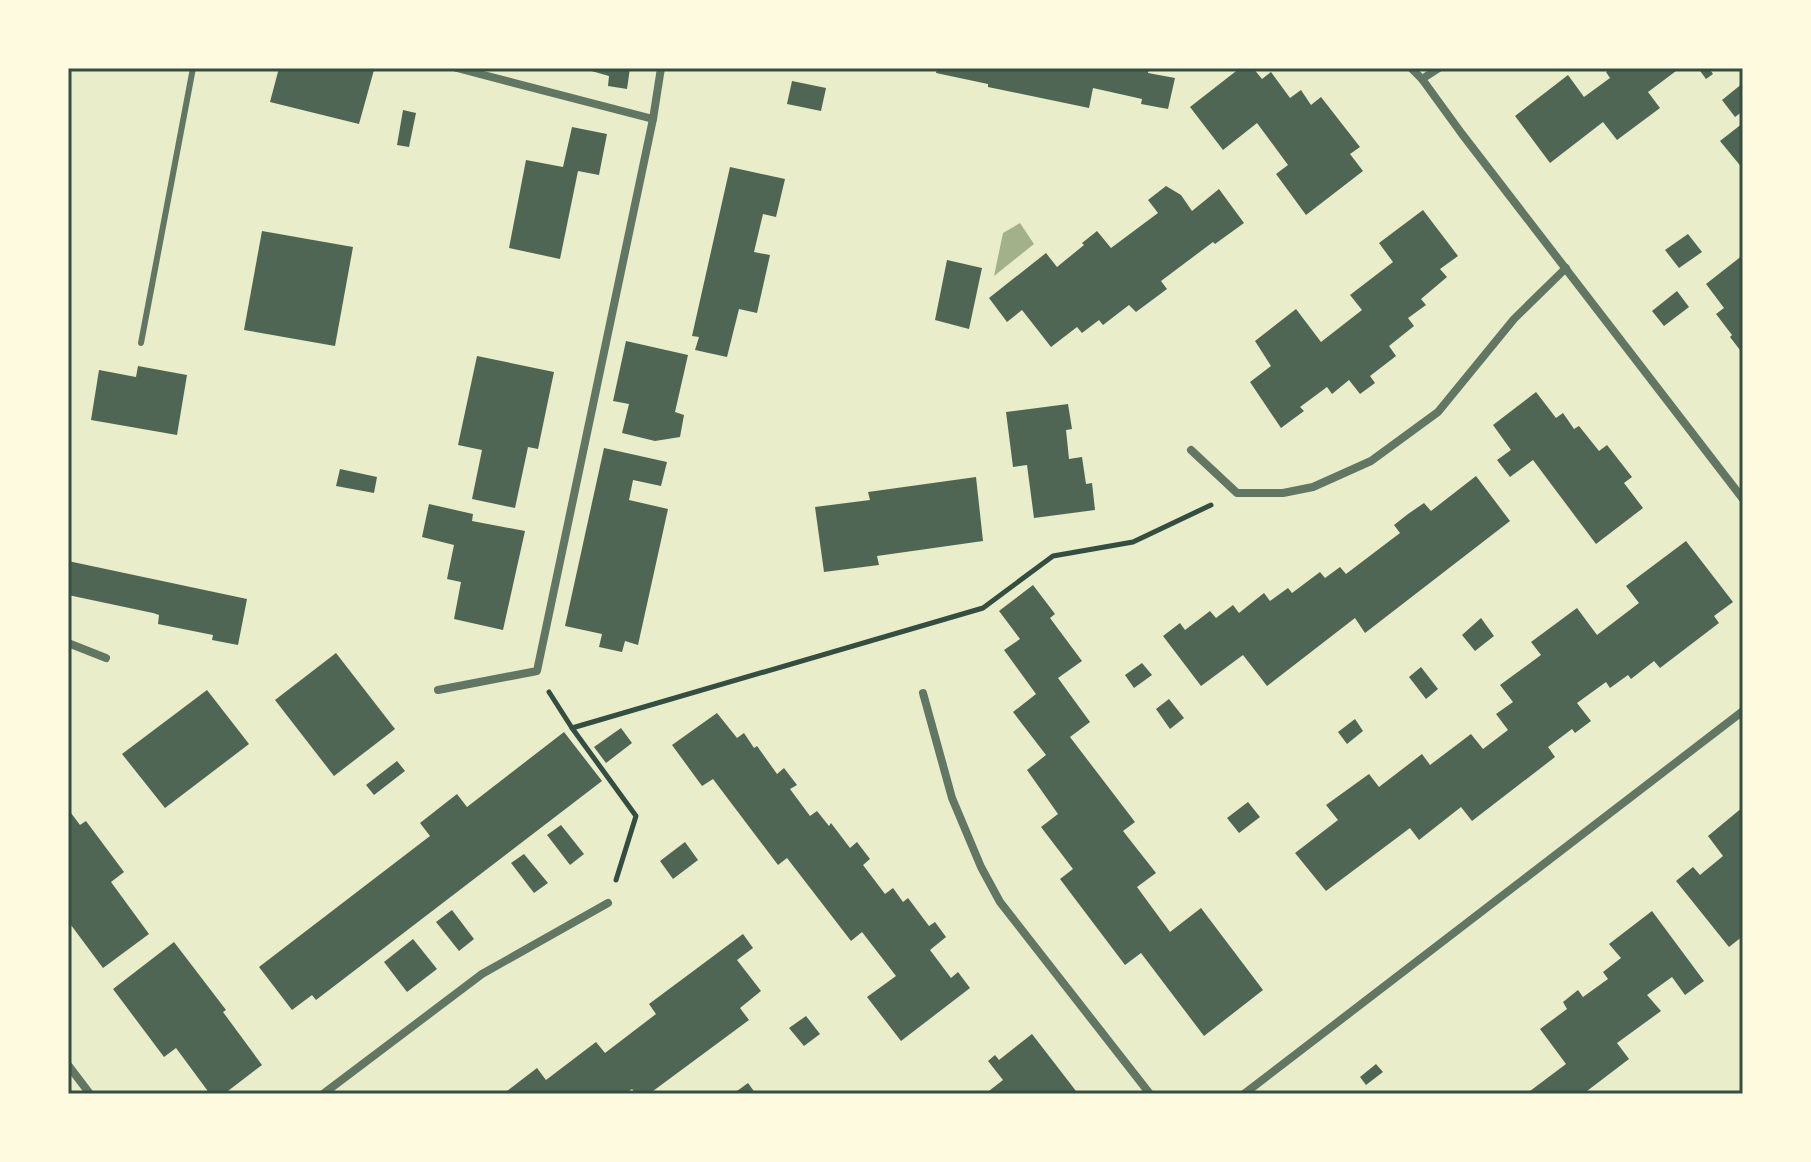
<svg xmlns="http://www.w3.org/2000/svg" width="1811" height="1162" font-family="'PT Sans',sans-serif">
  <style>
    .water { fill: #a3b18a }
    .building { fill: #4f6655 }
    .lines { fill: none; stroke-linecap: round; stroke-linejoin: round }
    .path { stroke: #344e41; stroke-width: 5 }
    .service { stroke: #617663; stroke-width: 6 }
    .minor { stroke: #617663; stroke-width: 8 }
    .neatline { fill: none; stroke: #344e41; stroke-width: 3 }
  </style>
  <rect width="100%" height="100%" fill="#e9edc9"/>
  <polygon class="water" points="1020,223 1034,244 994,276 1003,233"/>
  <g class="building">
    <polygon points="279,68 368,68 374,70 359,124 270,102"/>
    <polygon points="581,68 630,68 627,89 608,86 609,76"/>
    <polygon points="937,68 1149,68 1148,73 1175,78 1168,109 1141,104 1142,99 1093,88 1089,108 988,87 988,84 936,73"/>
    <polygon points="1240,68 1253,68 1262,79 1271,72 1290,98 1301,90 1311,105 1321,97 1360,147 1350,154 1363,171 1306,215 1276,174 1288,165 1257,123 1223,150 1190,107"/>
    <polygon points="1611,68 1680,68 1648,92 1660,108 1617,140 1603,122 1550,163 1515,116 1568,75 1584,97 1610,78 1606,72"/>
    <polygon points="1698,68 1709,68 1713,74 1706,79"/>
    <polygon points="792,81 826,88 821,111 787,104"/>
    <polygon points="1743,83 1743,111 1735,117 1722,100"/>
    <polygon points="403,110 416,113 409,147 397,145"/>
    <polygon points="1743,123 1743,169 1720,141"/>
    <polygon points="572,127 607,134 599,175 578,171 560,259 509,248 526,160 563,167"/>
    <polygon points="730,167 785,179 776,217 763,214 754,252 770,255 757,313 739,309 727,357 695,350 699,337 692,336"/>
    <polygon points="1166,186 1181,195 1192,211 1219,189 1244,223 1215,244 1213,242 1161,281 1167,289 1136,312 1129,305 1103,325 1099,320 1082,333 1077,327 1051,347 1022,310 1007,322 989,298 1046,253 1057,267 1084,245 1082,243 1097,231 1111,248 1158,213 1148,200"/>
    <polygon points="1423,210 1458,256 1440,269 1447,277 1421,299 1426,305 1408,318 1414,326 1389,346 1396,356 1370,376 1375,383 1360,394 1349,380 1332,394 1327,387 1300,407 1304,411 1281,428 1250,382 1271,366 1255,341 1296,309 1321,342 1362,310 1350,295 1393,262 1379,243"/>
    <polygon points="262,231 353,247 335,346 244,330"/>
    <polygon points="1688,234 1702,252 1679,268 1665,250"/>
    <polygon points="1743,255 1743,354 1730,337 1732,335 1716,314 1724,308 1706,284"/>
    <polygon points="947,260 982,268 969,329 935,320"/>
    <polygon points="1677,291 1689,307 1664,326 1652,311"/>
    <polygon points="626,341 688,355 675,412 684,415 680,437 655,441 622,433 629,404 613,401"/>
    <polygon points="477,356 554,372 538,449 528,447 515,508 472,499 482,450 458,445"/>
    <polygon points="138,366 187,375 177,435 91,420 99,370 136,377"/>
    <polygon points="1536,392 1556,418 1563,413 1574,429 1579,426 1599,451 1607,445 1632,477 1624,483 1643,508 1596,544 1533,460 1510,477 1497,460 1511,450 1493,425"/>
    <polygon points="1068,404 1072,429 1066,430 1069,459 1082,457 1086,484 1092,483 1095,510 1034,518 1027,465 1013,467 1006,412"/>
    <polygon points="604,448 667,462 661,486 633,480 629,500 668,509 638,645 625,641 622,652 599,647 602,634 565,626"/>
    <polygon points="340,469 377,477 374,493 336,486"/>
    <polygon points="1476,476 1510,521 1365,633 1355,618 1267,686 1243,655 1201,686 1163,636 1180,623 1185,630 1210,611 1216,618 1233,605 1239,613 1264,593 1270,601 1288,588 1292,593 1320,572 1325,578 1340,567 1346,574 1400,533 1394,525 1408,514 1424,503 1431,511"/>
    <polygon points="976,477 983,541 877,556 879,565 824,572 815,507 870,500 868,492"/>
    <polygon points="429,504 473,514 472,521 525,531 503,630 454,619 461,582 447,579 454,545 422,537"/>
    <polygon points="1686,541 1733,602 1714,616 1719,623 1660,668 1654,661 1631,679 1628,675 1610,688 1606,682 1577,703 1591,721 1575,733 1572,729 1548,747 1555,757 1472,821 1461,807 1419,840 1410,828 1326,891 1295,853 1338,820 1326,805 1369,774 1379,787 1422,754 1430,765 1471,734 1483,749 1508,730 1496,714 1513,702 1500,685 1541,655 1531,642 1577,608 1597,635 1639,603 1626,586"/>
    <polygon points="68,561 247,599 238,645 212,640 213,635 158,624 159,615 153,613 68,595"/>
    <polygon points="1033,585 1055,614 1050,618 1082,661 1058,678 1090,722 1070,737 1135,822 1123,831 1156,873 1137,887 1170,932 1201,908 1263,990 1204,1036 1141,953 1125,965 1060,879 1073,869 1041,827 1058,814 1027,770 1046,755 1013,712 1036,694 1004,650 1020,639 999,611"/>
    <polygon points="1481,618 1494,636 1475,651 1462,635"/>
    <polygon points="336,653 395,729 334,776 275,700"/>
    <polygon points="1142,663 1152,675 1134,688 1125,675"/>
    <polygon points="1421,667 1438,689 1426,699 1409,677"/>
    <polygon points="207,690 249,744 165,808 122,754"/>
    <polygon points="1169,699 1184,718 1170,729 1156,709"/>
    <polygon points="717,713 737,738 744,733 754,748 757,746 777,774 784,768 797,785 790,789 810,816 817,811 829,826 831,823 850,848 857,842 870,859 863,865 885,894 893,888 903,902 908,898 929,926 935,922 946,937 930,950 951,978 958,972 970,988 901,1041 867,997 896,976 862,932 851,941 787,858 778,865 713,779 702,786 672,745"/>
    <polygon points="1355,719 1363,731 1347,744 1338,732"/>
    <polygon points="621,728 632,743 606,763 594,747"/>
    <polygon points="564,732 602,781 316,1000 312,995 292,1010 259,967 430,836 420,823 457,794 467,807"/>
    <polygon points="397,761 405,771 374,795 366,785"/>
    <polygon points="1248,802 1260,817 1239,833 1227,818"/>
    <polygon points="1743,807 1743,936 1729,947 1676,881 1693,867 1700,875 1723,856 1708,836"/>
    <polygon points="68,809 80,825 86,821 124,872 111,882 149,934 103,968 68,921"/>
    <polygon points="561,825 584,854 570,865 547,835"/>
    <polygon points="685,842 698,860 673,879 660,861"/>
    <polygon points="524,854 548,883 534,893 511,863"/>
    <polygon points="452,910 474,939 459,951 436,922"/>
    <polygon points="1652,911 1704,981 1685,995 1672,977 1647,995 1661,1011 1617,1043 1629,1059 1587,1091 1590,1094 1526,1094 1566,1064 1540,1029 1567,1009 1563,1002 1578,990 1583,997 1608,979 1603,972 1621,958 1609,944"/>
    <polygon points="743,934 753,948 737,960 761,991 740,1008 749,1020 649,1094 636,1094 632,1089 625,1094 503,1094 537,1068 546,1080 596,1042 605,1053 656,1014 649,1004"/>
    <polygon points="413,939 437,969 407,992 384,962"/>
    <polygon points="174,942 226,1010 223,1012 262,1065 224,1094 210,1094 176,1048 164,1057 113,989"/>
    <polygon points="806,1016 820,1034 804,1046 789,1028"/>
    <polygon points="1032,1034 1076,1091 1072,1094 985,1094 1003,1080 988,1061 995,1055 999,1060"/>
    <polygon points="1376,1064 1383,1072 1366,1085 1360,1077"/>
    <polygon points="748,1083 756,1094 733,1094"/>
  </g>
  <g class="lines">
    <g class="path">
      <polyline points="549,692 572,728"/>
      <polyline points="616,880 636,816 572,728 983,608 1053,556 1133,542 1211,505"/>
    </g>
    <polyline class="service" points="141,343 193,68"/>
    <g class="minor">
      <polyline points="457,68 653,119"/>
      <polyline points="1411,68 1422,79 1462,134 1743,499"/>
      <polyline points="1422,79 1439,68"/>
      <polyline points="1191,450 1237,493 1283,493 1313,487 1371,461 1438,412 1514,319 1566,268"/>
      <polyline points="68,643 106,658"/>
      <polyline points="438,690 537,671 653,119 661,68"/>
      <polyline points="923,693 952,798 981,867 1000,902 1150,1094"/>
      <polyline points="68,1065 90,1094"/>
      <polyline points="323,1094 482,974 608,903"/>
      <polyline points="1244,1094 1743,711"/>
    </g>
  </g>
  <rect width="1811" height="1162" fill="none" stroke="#fefae0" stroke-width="140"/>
  <rect x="70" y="70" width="1671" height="1022" class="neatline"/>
</svg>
